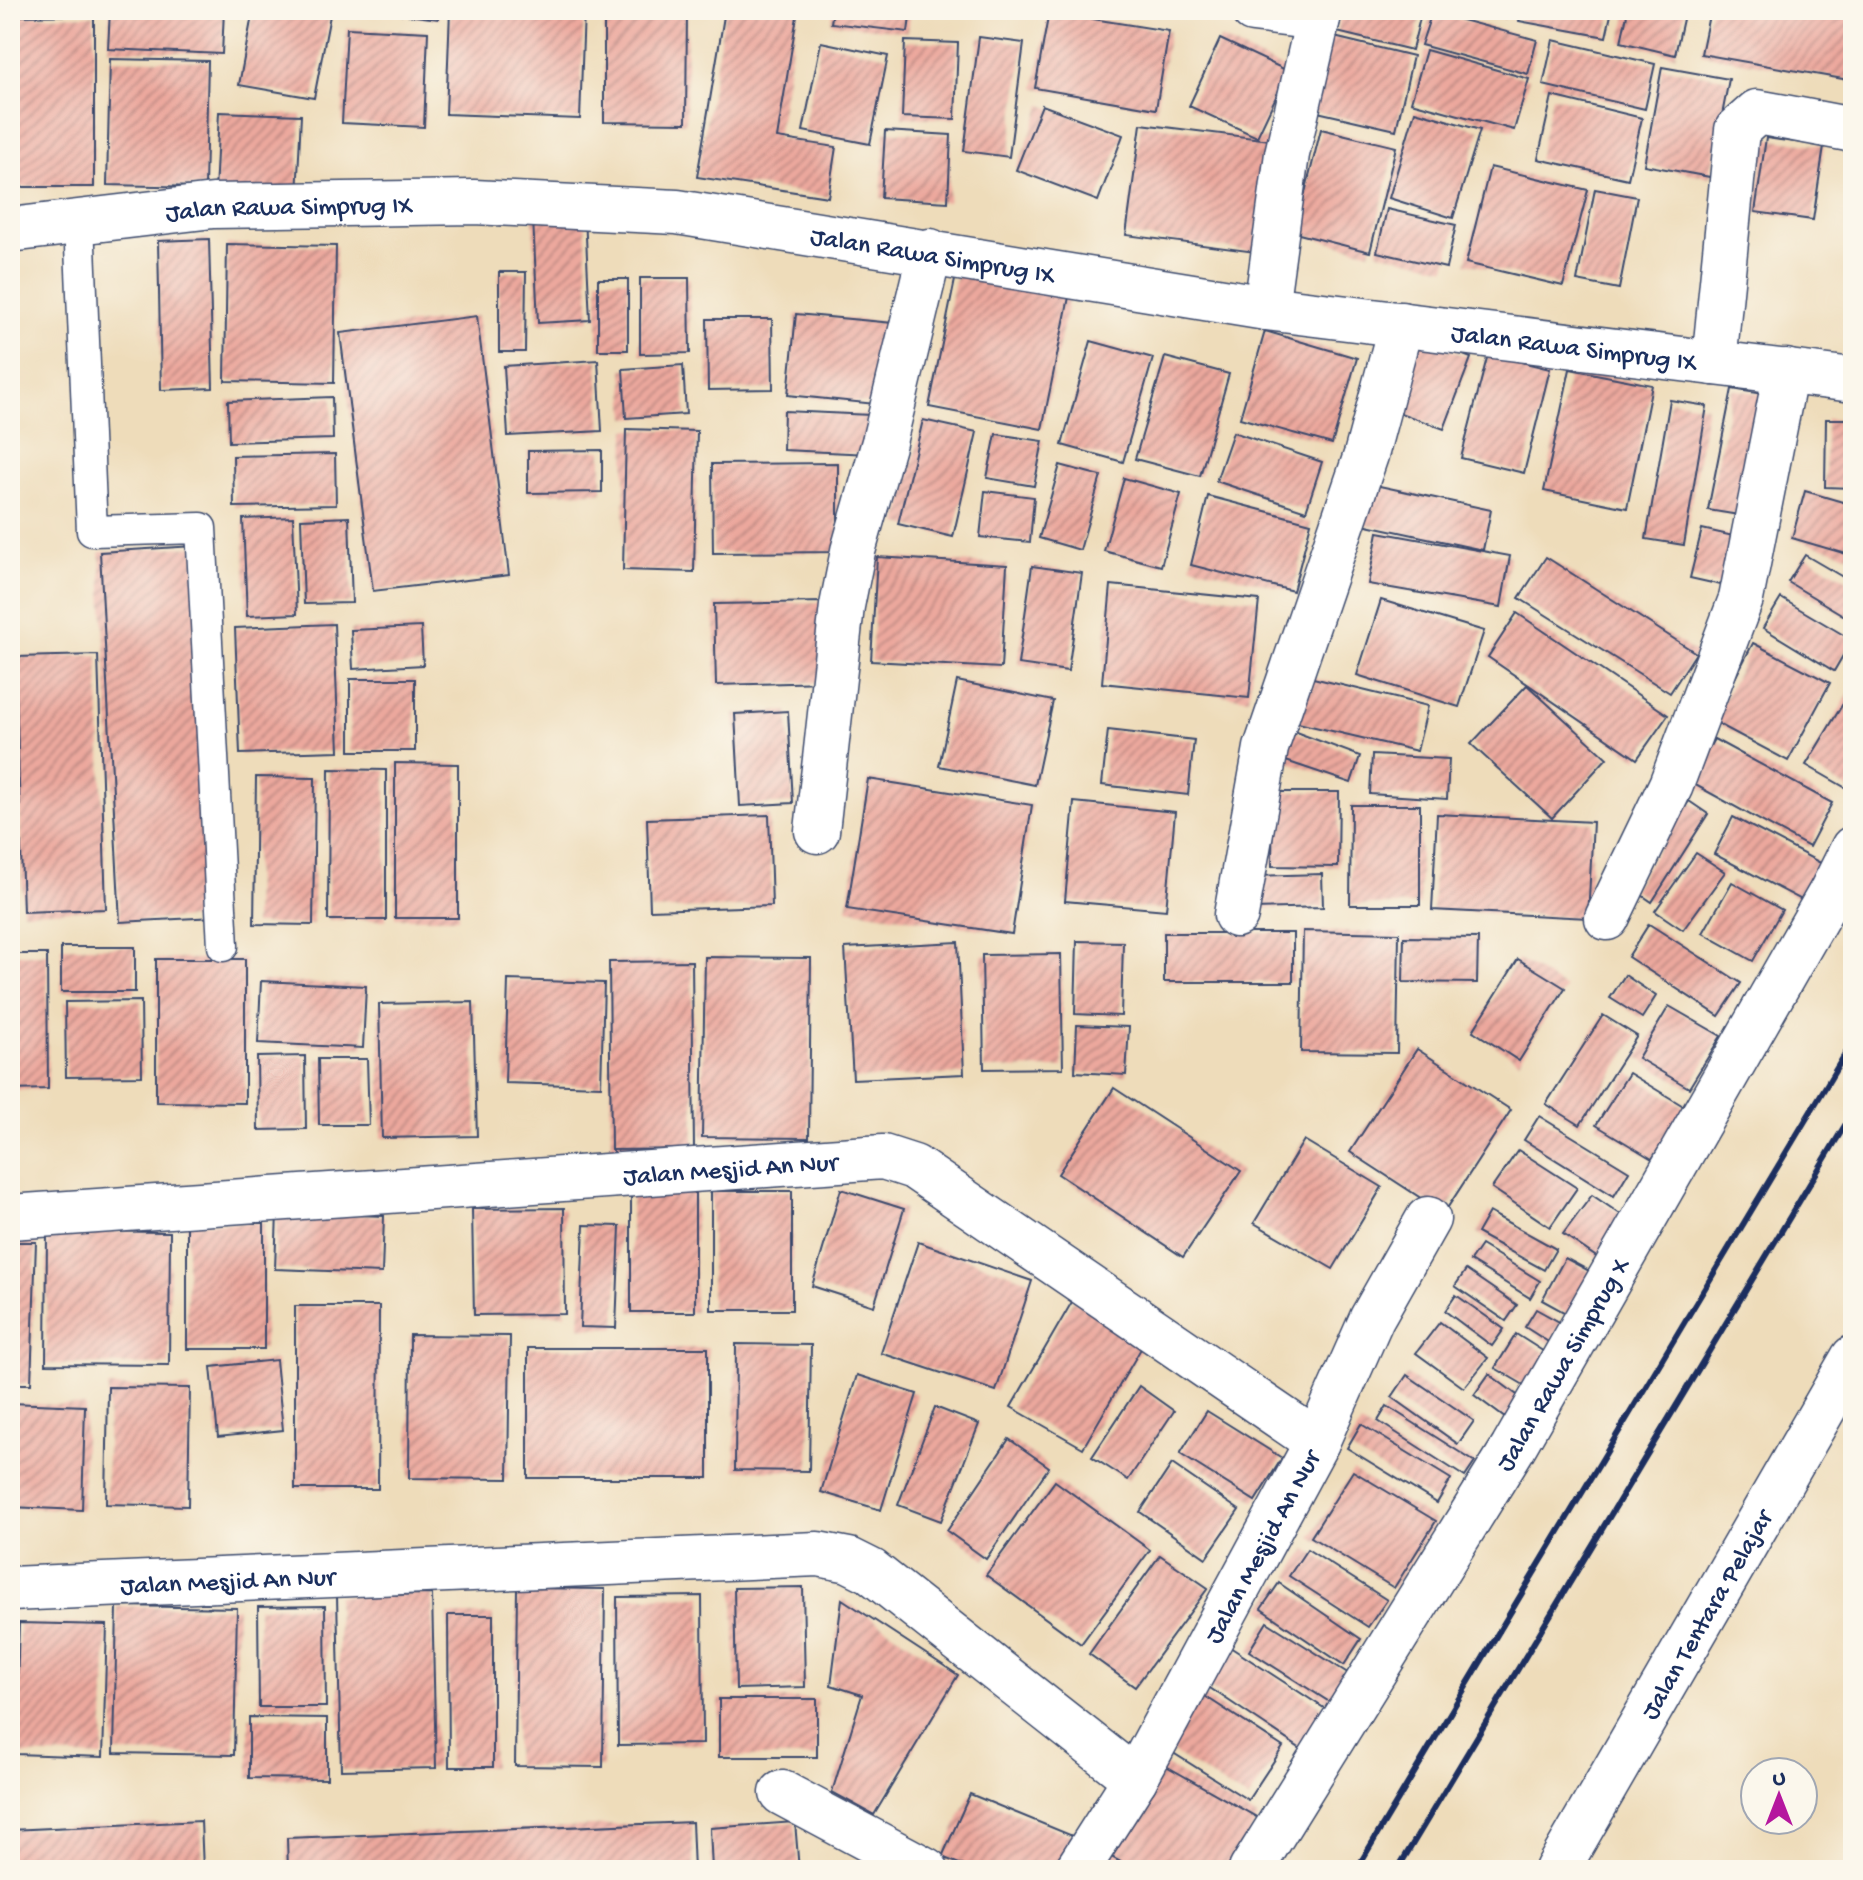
<svg xmlns="http://www.w3.org/2000/svg" width="1863" height="1880" font-family="'Gochi Hand',sans-serif">
  <style>
    .building { fill: url(#building-hatch) }
    .lines { fill: none; stroke-linecap: round; stroke-linejoin: round }
    .service-casing { stroke: #3b496c; stroke-width: 33 }
    .minor-casing { stroke: #3b496c; stroke-width: 47 }
    .tertiary-casing { stroke: #3b496c; stroke-width: 47 }
    .service { stroke: #fff; stroke-width: 30 }
    .minor { stroke: #fff; stroke-width: 44 }
    .tertiary { stroke: #fff; stroke-width: 44 }
    .rail { stroke: #1b2f5e; stroke-width: 6 }
    .labels { text-anchor: middle; stroke-width: 8; stroke-linejoin: round; paint-order: stroke }
    .street-label { font-size: 26px; fill: #1b2f5e; stroke: #fbf7ec }
  </style>
  <defs>
    <pattern id="building-hatch" width="6" height="6" patternUnits="userSpaceOnUse" patternTransform="scale(2)"><rect width="6" height="6" fill="#eca89d"/><path d="M-1 1l2-2M0 6l6-6M5 7l2-2" fill="none" stroke="#be8983"/></pattern>
  </defs>
  <rect width="100%" height="100%" fill="#fbf7ec"/>
  <filter id="ink" filterUnits="userSpaceOnUse"><feTurbulence type="fractalNoise" baseFrequency=".0125" numOctaves="2"/><feDisplacementMap in="SourceGraphic" scale="16" xChannelSelector="R" yChannelSelector="G"/><feConvolveMatrix kernelMatrix="1 2 1 2 8 2 1 2 1" color-interpolation-filters="sRGB"/></filter>
  <filter id="wash" filterUnits="userSpaceOnUse"><feTurbulence type="fractalNoise" baseFrequency=".006" numOctaves="4" result="noise"/><feDisplacementMap in="SourceGraphic" scale="32" xChannelSelector="R" yChannelSelector="G"/><feGaussianBlur stdDeviation="1.8" result="paint"/><feColorMatrix in="noise" values="0 0 0 0 0 0 0 0 0 0 0 0 0 0 0 0 0 1.4 0 .05"/><feComposite in="paint" operator="in"/></filter>
  <g filter="url(#wash)">
    <rect width="100%" height="100%" fill="#eedcba"/>
    <g id="blocks">
      <g class="building">
        <polygon points="110,10 224,10 222,54 108,49"/>
        <polygon points="253,10 331,10 314,98 239,85"/>
        <polygon points="367,10 439,10 438,19"/>
        <polygon points="450,10 584,10 580,119 446,114"/>
        <polygon points="604,10 687,10 686,123 604,122"/>
        <polygon points="725,10 798,10 777,138 836,147 828,197 697,177"/>
        <polygon points="833,10 911,10 908,32 831,23"/>
        <polygon points="1342,10 1422,10 1412,50 1337,32"/>
        <polygon points="1469,10 1507,10 1505,19"/>
        <polygon points="1522,10 1612,10 1606,37 1519,21"/>
        <polygon points="1628,10 1685,10 1675,55 1621,42"/>
        <polygon points="1710,10 1853,10 1849,80 1701,54"/>
        <polygon points="1049,12 1169,31 1156,109 1035,88"/>
        <polygon points="1432,12 1537,40 1528,74 1421,45"/>
        <polygon points="94,15 94,187 10,187 10,16"/>
        <polygon points="347,28 428,32 424,127 342,123"/>
        <polygon points="1330,36 1413,56 1396,130 1313,111"/>
        <polygon points="979,37 1024,43 1009,157 964,151"/>
        <polygon points="1220,39 1288,71 1257,137 1189,106"/>
        <polygon points="1553,40 1655,64 1645,109 1543,85"/>
        <polygon points="905,41 958,43 955,119 902,117"/>
        <polygon points="821,42 888,56 870,144 803,131"/>
        <polygon points="1426,50 1529,79 1514,130 1411,102"/>
        <polygon points="110,59 208,61 205,187 107,185"/>
        <polygon points="1662,67 1729,79 1710,177 1644,165"/>
        <polygon points="1552,96 1642,118 1628,179 1538,159"/>
        <polygon points="1042,105 1123,135 1098,201 1016,170"/>
        <polygon points="1415,111 1480,130 1453,218 1389,198"/>
        <polygon points="219,112 301,115 297,196 215,193"/>
        <polygon points="1141,124 1270,140 1255,252 1126,235"/>
        <polygon points="1321,129 1396,147 1370,252 1295,233"/>
        <polygon points="885,131 951,135 948,202 881,198"/>
        <polygon points="1766,138 1824,146 1813,220 1755,212"/>
        <polygon points="1490,167 1588,190 1563,286 1466,263"/>
        <polygon points="1595,189 1637,197 1619,289 1577,281"/>
        <polygon points="1387,209 1456,225 1446,268 1377,252"/>
        <polygon points="585,216 590,320 538,323 533,218"/>
        <polygon points="209,239 213,388 161,390 158,241"/>
        <polygon points="227,244 336,246 334,383 225,381"/>
        <polygon points="499,272 526,272 525,352 499,352"/>
        <polygon points="956,275 1069,297 1042,429 929,407"/>
        <polygon points="640,278 689,278 690,353 640,354"/>
        <rect x="598" y="279" width="30" height="71"/>
        <polygon points="796,314 893,323 885,405 788,395"/>
        <polygon points="477,316 509,575 373,591 340,333"/>
        <polygon points="707,319 772,319 773,389 708,390"/>
        <polygon points="1265,331 1357,358 1332,444 1240,418"/>
        <polygon points="1419,338 1471,358 1444,429 1392,410"/>
        <polygon points="1091,341 1153,358 1123,462 1062,445"/>
        <polygon points="1488,354 1550,369 1524,473 1461,458"/>
        <polygon points="1165,357 1229,374 1200,476 1135,459"/>
        <polygon points="598,360 602,431 508,436 504,366"/>
        <polygon points="683,365 686,414 626,418 623,369"/>
        <polygon points="1570,369 1652,385 1627,508 1544,491"/>
        <polygon points="1732,389 1769,395 1745,516 1708,510"/>
        <polygon points="332,397 333,439 229,442 228,401"/>
        <polygon points="1670,400 1707,406 1684,545 1646,539"/>
        <polygon points="784,411 871,415 870,454 783,450"/>
        <polygon points="1826,419 1853,419 1853,488 1825,487"/>
        <polygon points="923,420 977,432 953,537 898,524"/>
        <polygon points="626,429 697,431 694,572 623,570"/>
        <polygon points="1233,432 1322,462 1306,511 1216,481"/>
        <polygon points="996,434 1043,441 1034,486 987,478"/>
        <polygon points="602,450 602,492 528,493 528,451"/>
        <polygon points="335,454 336,505 234,507 233,456"/>
        <polygon points="838,463 838,552 713,553 712,464"/>
        <polygon points="1060,465 1101,476 1080,550 1039,538"/>
        <polygon points="1124,478 1181,494 1161,566 1104,551"/>
        <polygon points="1361,482 1491,510 1483,550 1353,522"/>
        <polygon points="985,491 1034,497 1030,542 980,537"/>
        <polygon points="1805,491 1853,505 1853,556 1792,538"/>
        <polygon points="1208,496 1311,523 1293,591 1191,565"/>
        <polygon points="293,517 297,614 247,616 243,519"/>
        <polygon points="349,517 352,603 304,604 301,519"/>
        <polygon points="1702,529 1742,538 1730,587 1690,578"/>
        <polygon points="1378,532 1510,556 1501,607 1368,584"/>
        <polygon points="194,546 215,917 120,922 100,552"/>
        <polygon points="1805,555 1853,583 1853,621 1788,582"/>
        <polygon points="877,557 1007,565 1001,668 871,661"/>
        <polygon points="1546,557 1696,653 1670,693 1519,598"/>
        <polygon points="1032,566 1082,573 1068,671 1018,664"/>
        <polygon points="1111,585 1259,600 1249,698 1102,683"/>
        <polygon points="1781,598 1852,640 1834,671 1763,628"/>
        <polygon points="1381,600 1484,631 1459,707 1357,675"/>
        <polygon points="823,602 825,682 716,685 714,604"/>
        <polygon points="1517,613 1668,715 1637,759 1488,657"/>
        <polygon points="334,624 339,751 240,754 235,628"/>
        <polygon points="421,627 423,665 353,669 351,630"/>
        <polygon points="1753,643 1830,683 1788,761 1713,721"/>
        <polygon points="98,655 106,909 23,912 15,657"/>
        <polygon points="1309,677 1428,706 1417,751 1298,723"/>
        <rect x="350" y="679" width="65" height="72"/>
        <polygon points="957,681 1053,701 1035,785 939,766"/>
        <polygon points="1527,685 1607,758 1552,818 1471,744"/>
        <polygon points="1853,687 1853,792 1806,765"/>
        <polygon points="788,711 793,803 740,806 735,714"/>
        <polygon points="1108,730 1194,740 1188,795 1102,785"/>
        <polygon points="1293,731 1360,756 1351,783 1283,760"/>
        <polygon points="1714,739 1832,803 1809,847 1690,782"/>
        <polygon points="1372,755 1449,759 1447,799 1370,794"/>
        <polygon points="395,763 458,764 458,918 395,918"/>
        <polygon points="329,769 386,770 386,920 328,920"/>
        <polygon points="256,777 315,778 313,925 254,924"/>
        <polygon points="868,779 1032,805 1012,934 847,909"/>
        <polygon points="1273,792 1339,792 1338,867 1272,866"/>
        <polygon points="1689,801 1708,814 1652,902 1633,889"/>
        <polygon points="1074,802 1175,812 1166,910 1065,901"/>
        <polygon points="1351,805 1420,805 1420,905 1350,905"/>
        <polygon points="1437,814 1593,822 1588,918 1432,910"/>
        <polygon points="769,815 772,906 650,910 647,819"/>
        <polygon points="1733,817 1832,869 1813,906 1714,854"/>
        <polygon points="1696,853 1725,872 1683,930 1655,911"/>
        <polygon points="1322,874 1323,907 1254,909 1253,876"/>
        <polygon points="1732,882 1782,910 1753,961 1703,933"/>
        <polygon points="1649,924 1741,983 1719,1016 1628,957"/>
        <polygon points="1303,931 1399,933 1397,1053 1301,1052"/>
        <rect x="1164" y="933" width="129" height="49"/>
        <polygon points="1404,937 1478,938 1477,983 1403,982"/>
        <polygon points="1077,941 1123,942 1121,1016 1075,1014"/>
        <polygon points="958,942 964,1074 853,1079 845,948"/>
        <rect x="61" y="947" width="74" height="45"/>
        <polygon points="10,954 47,954 48,1089 10,1090"/>
        <polygon points="1061,954 1063,1068 984,1069 982,955"/>
        <polygon points="705,957 811,958 809,1138 702,1137"/>
        <polygon points="156,959 245,959 245,1103 156,1102"/>
        <polygon points="1518,959 1565,988 1519,1061 1473,1031"/>
        <polygon points="692,961 694,1149 611,1150 609,962"/>
        <polygon points="1625,975 1656,996 1642,1018 1610,998"/>
        <polygon points="508,980 604,983 601,1086 505,1083"/>
        <polygon points="261,981 366,986 363,1048 258,1043"/>
        <polygon points="141,1001 142,1076 66,1077 65,1002"/>
        <polygon points="473,1002 477,1136 382,1138 379,1004"/>
        <polygon points="1669,1006 1721,1036 1689,1088 1638,1058"/>
        <polygon points="1603,1015 1637,1036 1580,1125 1546,1104"/>
        <polygon points="1077,1025 1129,1027 1126,1075 1075,1072"/>
        <polygon points="1417,1049 1511,1110 1444,1213 1350,1152"/>
        <polygon points="305,1056 306,1129 258,1130 257,1057"/>
        <polygon points="318,1059 367,1059 369,1125 319,1125"/>
        <polygon points="1629,1073 1685,1107 1652,1159 1596,1125"/>
        <polygon points="1114,1088 1241,1171 1183,1257 1058,1174"/>
        <polygon points="1539,1116 1629,1171 1614,1196 1524,1140"/>
        <polygon points="1304,1140 1382,1187 1333,1269 1254,1223"/>
        <polygon points="1518,1150 1577,1188 1550,1227 1492,1188"/>
        <rect x="631" y="1188" width="64" height="124"/>
        <polygon points="841,1189 904,1209 874,1306 812,1286"/>
        <rect x="711" y="1191" width="81" height="119"/>
        <polygon points="1592,1195 1626,1218 1598,1258 1563,1234"/>
        <polygon points="564,1208 565,1314 474,1315 472,1209"/>
        <polygon points="277,1212 384,1216 382,1273 275,1269"/>
        <polygon points="1489,1212 1556,1249 1544,1270 1477,1233"/>
        <rect x="187" y="1223" width="77" height="126"/>
        <polygon points="584,1225 620,1226 616,1328 580,1327"/>
        <polygon points="47,1231 170,1232 169,1365 46,1364"/>
        <polygon points="10,1242 36,1242 31,1384 10,1384"/>
        <polygon points="918,1242 1032,1281 996,1391 881,1353"/>
        <polygon points="1481,1245 1540,1281 1530,1298 1470,1261"/>
        <polygon points="1565,1258 1595,1274 1571,1316 1542,1300"/>
        <polygon points="1466,1270 1517,1305 1506,1321 1455,1286"/>
        <polygon points="1456,1295 1504,1329 1492,1346 1445,1311"/>
        <polygon points="1073,1300 1146,1340 1083,1448 1011,1407"/>
        <polygon points="295,1306 379,1306 378,1489 295,1489"/>
        <polygon points="1536,1309 1561,1323 1550,1343 1525,1327"/>
        <polygon points="1440,1322 1488,1358 1464,1388 1416,1353"/>
        <polygon points="1516,1334 1549,1355 1529,1388 1495,1368"/>
        <polygon points="410,1335 510,1336 508,1479 409,1478"/>
        <polygon points="736,1344 811,1345 809,1471 735,1470"/>
        <rect x="528" y="1348" width="180" height="130"/>
        <polygon points="276,1360 283,1430 218,1437 211,1367"/>
        <polygon points="1489,1374 1525,1401 1509,1421 1474,1395"/>
        <polygon points="857,1375 917,1394 881,1510 821,1492"/>
        <polygon points="1407,1375 1474,1421 1458,1444 1392,1397"/>
        <polygon points="1139,1386 1174,1411 1128,1480 1092,1457"/>
        <polygon points="108,1387 190,1388 188,1506 106,1504"/>
        <polygon points="10,1403 85,1406 82,1510 10,1507"/>
        <polygon points="1387,1406 1475,1462 1465,1477 1378,1421"/>
        <polygon points="935,1407 979,1424 941,1521 898,1505"/>
        <polygon points="1207,1411 1282,1458 1255,1501 1180,1454"/>
        <polygon points="1361,1424 1451,1479 1437,1503 1347,1448"/>
        <polygon points="1009,1439 1049,1467 986,1559 947,1531"/>
        <polygon points="1172,1464 1239,1510 1206,1558 1140,1512"/>
        <polygon points="1353,1471 1436,1521 1394,1588 1311,1537"/>
        <polygon points="1055,1481 1150,1550 1081,1644 986,1575"/>
        <polygon points="1307,1549 1387,1600 1368,1627 1289,1576"/>
        <polygon points="1160,1555 1208,1588 1135,1687 1089,1654"/>
        <polygon points="1279,1583 1361,1639 1344,1665 1261,1609"/>
        <polygon points="803,1587 805,1687 736,1689 734,1588"/>
        <polygon points="517,1588 605,1589 603,1767 515,1766"/>
        <polygon points="432,1594 436,1768 341,1770 337,1596"/>
        <polygon points="702,1596 703,1744 618,1745 617,1597"/>
        <polygon points="842,1599 958,1675 874,1815 832,1792 862,1695 831,1685"/>
        <polygon points="117,1606 237,1608 234,1755 114,1753"/>
        <polygon points="325,1606 326,1707 259,1707 258,1607"/>
        <polygon points="448,1615 493,1615 493,1767 449,1767"/>
        <polygon points="1267,1622 1354,1677 1336,1706 1249,1651"/>
        <polygon points="19,1623 107,1625 103,1757 15,1754"/>
        <polygon points="1230,1647 1330,1712 1304,1751 1204,1684"/>
        <polygon points="1194,1689 1283,1747 1248,1800 1159,1744"/>
        <rect x="719" y="1699" width="98" height="58"/>
        <polygon points="249,1717 327,1718 327,1779 249,1778"/>
        <polygon points="1159,1762 1258,1818 1229,1870 1135,1870 1106,1854"/>
        <polygon points="970,1794 1075,1837 1062,1870 974,1870 942,1857"/>
        <polygon points="201,1821 203,1870 10,1870 10,1830"/>
        <polygon points="692,1822 694,1870 288,1870 287,1838"/>
        <polygon points="795,1822 799,1870 712,1870 710,1828"/>
      </g>
    </g>
  </g>
  <g filter="url(#ink)">
    <use href="#blocks" fill-opacity="0" stroke="#3b496c" stroke-width="2"/>
    <g class="lines">
      <defs>
        <polyline id="service" points="79,222 92,531 201,528 223,946"/>
        <g id="minor">
          <polyline points="1253,10 1318,18"/>
          <path id="s1" d="M10,230L213,206L474,202L677,212L1266,308L1853,380"/>
          <polyline points="1266,308 1287,154 1320,10"/>
          <polyline points="1714,363 1737,130 1757,112 1853,130"/>
          <polyline points="817,831 842,606 853,551 884,442 930,251"/>
          <polyline points="1236,915 1266,748 1366,455 1401,324"/>
          <polyline points="1607,918 1671,785 1741,599 1786,371"/>
          <path id="s2" d="M10,1217L883,1157L914,1167L1317,1442"/>
          <path id="s3" d="M10,1589L818,1554L849,1560L871,1571L1135,1779L1317,1442L1372,1318L1428,1219"/>
          <polyline points="782,1793 926,1870"/>
          <polyline points="1077,1870 1135,1779"/>
          <path id="s4" d="M1251,1870L1513,1448L1831,892L1853,848"/>
        </g>
        <g id="tertiary">
          <path id="s5" d="M1557,1870L1853,1358"/>
        </g>
      </defs>
      <use href="#service" class="service-casing"/>
      <use href="#minor" class="minor-casing"/>
      <use href="#tertiary" class="tertiary-casing"/>
      <use href="#service" class="service"/>
      <use href="#minor" class="minor"/>
      <use href="#tertiary" class="tertiary"/>
      <g class="rail">
        <polyline points="1356,1870 1853,1041"/>
        <polyline points="1397,1870 1853,1112"/>
      </g>
    </g>
  </g>
  <g class="labels">
    <g class="street-label">
      <text dy="9" stroke="none"><textPath href="#s1" startOffset="280">Jalan Rawa Simprug IX</textPath></text>
      <text dy="9" stroke="none"><textPath href="#s1" startOffset="928">Jalan Rawa Simprug IX</textPath></text>
      <text dy="9" stroke="none"><textPath href="#s1" startOffset="1576">Jalan Rawa Simprug IX</textPath></text>
      <text dy="9" stroke="none"><textPath href="#s2" startOffset="722">Jalan Mesjid An Nur</textPath></text>
      <text dy="9" stroke="none"><textPath href="#s4" startOffset="594">Jalan Rawa Simprug X</textPath></text>
      <text dy="9" stroke="none"><textPath href="#s3" startOffset="1466">Jalan Mesjid An Nur</textPath></text>
      <text dy="9" stroke="none"><textPath href="#s3" startOffset="218">Jalan Mesjid An Nur</textPath></text>
      <text dy="9" stroke="none"><textPath href="#s5" startOffset="296">Jalan Tentara Pelajar</textPath></text>
    </g>
  </g>
  <rect width="1863" height="1880" fill="none" stroke="#fbf7ec" stroke-width="40"/>
  <g transform="translate(1779 1796)"><circle r="38" fill="#fbf7ec" stroke="#a1a7b3" stroke-width="2"/>
  <path d="M0-6L14 30L0 20L-14 30Z" fill="#b5179e"/>
  <text y="-12" font-size="22" font-weight="bold" text-anchor="middle" fill="#1b2f5e">U</text>
  </g>
</svg>
